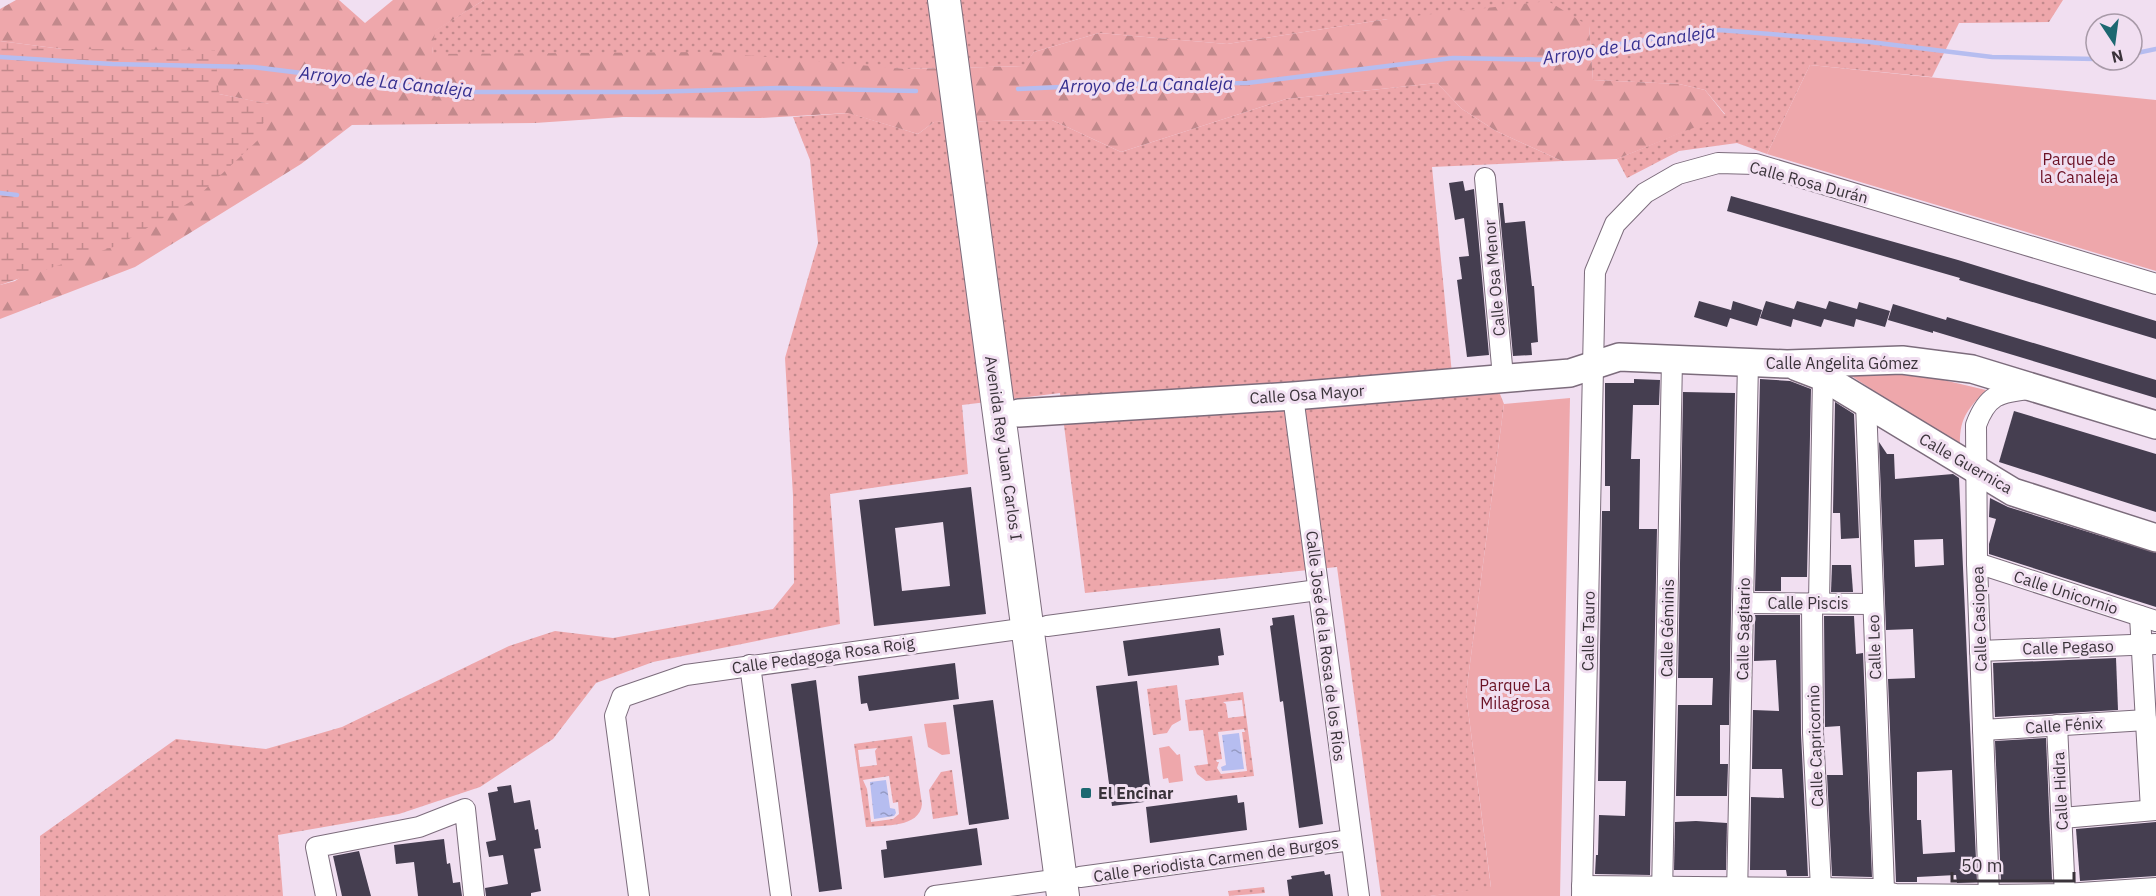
<svg xmlns="http://www.w3.org/2000/svg" width="2156" height="896" font-family="'IBM Plex Sans',sans-serif">
  <style>
    .grass { fill: url(#grass-dots); fill-rule: evenodd }
    .forest { fill: url(#forest-firs) }
    .wetland { fill: url(#wetland-marsh) }
    .park { fill: #eea7ab }
    .water { fill: url(#water-ripples) }
    .lines { fill: none; stroke-linecap: round; stroke-linejoin: round }
    .stream { stroke: #b6bdf0; stroke-width: 4.5 }
    .building { fill: #453e50; fill-rule: evenodd }
    .street-casing { stroke: #7c6c7c; stroke-width: 22 }
    .secondary-casing { stroke: #7c6c7c; stroke-width: 30 }
    .primary-casing { stroke: #7c6c7c; stroke-width: 34 }
    .street { stroke: #fff; stroke-width: 20 }
    .secondary { stroke: #fff; stroke-width: 27 }
    .primary { stroke: #fff; stroke-width: 32 }
    .poi-dot { fill: #1c6871; stroke: #f1dff1; stroke-width: 2 }
    .labels { text-anchor: middle; stroke-width: 6; stroke-linejoin: round; paint-order: stroke }
    .park-label { font-size: 16px; fill: #6b1225; stroke: #f1dff1 }
    .street-label { font-size: 16px; fill: #3a333a; stroke: #f1dff1 }
    .poi-label { font-size: 16px; font-weight: bold; fill: #3a333a; stroke: #f1dff1; text-anchor: start }
    .water-label { font-size: 18px; font-style: italic; fill: #363090; stroke: #f1dff1 }
  </style>
  <defs>
    <pattern id="grass-dots" width="8" height="8" patternUnits="userSpaceOnUse" patternTransform="scale(1.5)"><rect width="8" height="8" fill="#eea7ab"/><path d="M2 2h.1M6 6h.1" fill="none" stroke="#c2898c" stroke-width="1.8" stroke-linecap="round"/></pattern>
    <pattern id="forest-firs" width="22" height="20" patternUnits="userSpaceOnUse" patternTransform="scale(1.5)"><rect width="22" height="20" fill="#eea7ab"/><path d="M5 1l3.5 6h-7zM16 11l3.5 6h-7z" fill="#c2898c"/></pattern>
    <pattern id="wetland-marsh" width="20" height="14" patternUnits="userSpaceOnUse" patternTransform="scale(1.5)"><rect width="20" height="14" fill="#eea7ab"/><path d="M1 5h8M5 5V1M11 12h8M15 12V8" fill="none" stroke="#c2898c"/></pattern>
    <pattern id="water-ripples" width="26" height="14" patternUnits="userSpaceOnUse" patternTransform="scale(1.5)"><rect width="26" height="14" fill="#b6bdf0"/><path d="M2 4q2-2 4 0t4 0M15 11q2-2 4 0t4 0" fill="none" stroke="#959ac3"/></pattern>
  </defs>
  <rect width="100%" height="100%" fill="#f1dff1"/>
  <g class="grass">
    <polygon points="484,0 2063,0 2049,22 1959,23 1932,77 1810,65 1767,154 1737,143 1679,151 1627,178 1617,159 1725,114 1705,90 1679,84 1593,80 1589,26 1388,19 1227,44 1099,33 1034,52 1024,66 905,69 432,54 434,31"/>
    <polygon points="1437,83 1462,109 1496,131 1562,161 1432,167 1452,374 1496,384 1504,404 1466,694 1491,888 1430,896 1381,896 1337,567 1085,593 1060,393 962,405 968,474 830,494 840,624 653,662 596,683 553,739 480,787 399,814 278,835 283,896 40,896 40,836 176,739 266,749 342,727 509,646 555,631 613,638 773,609 794,583 793,496 785,358 818,243 810,160 793,117 849,113 918,134 934,122 1052,120 1121,152 1286,99"/>
    <polygon points="1177,685 1181,720 1172,725 1167,733 1153,735 1147,689"/>
    <path d="M1243,692L1254,776L1206,781L1197,774L1194,766L1208,764L1203,730L1189,731L1185,700ZM1242,700L1244,716L1228,718L1226,704L1223,702ZM1244,729L1245,732H1242L1247,771L1221,774L1217,768L1219,762H1217L1216,760L1222,759L1218,732Z"/>
    <path d="M912,736L922,804C920,828 884,825 866,827L854,744ZM877,748L875,751L877,765L860,767L858,750ZM889,776L893,803L898,802L899,814L893,819L871,822L867,789L863,780Z"/>
    <polygon points="952,770 958,815 933,819 929,790 941,772"/>
    <polygon points="1264,887 1265,893 1229,896 1228,891"/>
  </g>
  <polygon class="forest" points="16,0 339,0 365,23 393,0 484,0 435,31 432,54 710,52 905,69 1023,66 1034,52 1099,33 1227,44 1388,19 1548,1 1589,26 1593,80 1679,84 1705,90 1725,115 1617,159 1562,161 1496,131 1462,109 1437,83 1286,99 1121,152 1052,120 934,122 918,134 848,113 760,118 623,117 535,123 352,125 301,164 135,267 0,319 0,285 15,281 269,104 219,94 62,49 0,41 0,9"/>
  <polygon class="wetland" points="0,41 62,49 215,50 219,94 270,104 257,141 195,199 119,245 0,285"/>
  <g class="park">
    <polygon points="1810,65 2156,100 2156,271 1767,154"/>
    <path d="M1894,374L1939,379L1986,390C1966,411 1959,419 1960,448L1850,375Z"/>
    <polygon points="1570,398 1560,896 1430,896 1491,887 1466,694 1504,404"/>
    <polygon points="946,722 950,754 942,755 928,747 924,724"/>
    <polygon points="1169,746 1177,755 1180,754 1183,781 1169,783 1168,778 1163,779 1159,748"/>
  </g>
  <g class="water">
    <polygon points="1239,733 1244,769 1222,771 1221,767 1226,765 1222,735"/>
    <polygon points="886,780 890,808 895,809 896,813 894,816 874,819 870,782"/>
  </g>
  <g class="lines">
    <g class="stream">
      <polyline points="2132,54 2156,49"/>
      <polyline points="0,57 112,64 253,67 455,92 653,92 781,88 916,91"/>
      <polyline points="1018,89 1126,84 1247,83 1453,58 1558,60 1624,43 1719,30 1870,42 1992,57 2096,59"/>
      <polyline points="0,193 17,195"/>
    </g>
  </g>
  <g class="building">
    <polygon points="1463,181 1465,191 1474,189 1489,355 1467,357 1457,280 1462,279 1459,257 1469,256 1464,218 1455,220 1449,183"/>
    <polygon points="1731,196 1958,260 2156,321 2156,339 1959,280 1960,278 1727,211"/>
    <polygon points="1499,203 1503,203 1505,223 1525,221 1532,286 1534,286 1538,342 1531,343 1532,355 1513,356"/>
    <polygon points="1699,301 1731,310 1733,301 1762,310 1757,326 1730,318 1727,327 1694,317"/>
    <polygon points="1766,301 1794,309 1797,301 1826,309 1829,301 1857,309 1859,302 1890,311 1885,327 1856,319 1854,327 1824,319 1821,327 1793,319 1791,327 1760,318"/>
    <polygon points="1893,304 1946,320 1947,317 2156,380 2156,398 1933,331 1933,333 1888,320"/>
    <polygon points="1634,379 1660,380 1659,405 1633,405 1631,459 1640,459 1639,529 1657,529 1650,875 1595,874 1596,855 1598,855 1599,815 1625,816 1626,781 1598,781 1602,511 1610,511 1610,486 1605,486 1605,383 1634,383"/>
    <polygon points="1760,379 1790,381 1811,389 1807,577 1781,577 1781,591 1755,591"/>
    <polygon points="1683,392 1735,393 1729,725 1720,725 1720,764 1728,764 1727,796 1676,796 1678,705 1712,705 1713,678 1678,678"/>
    <polygon points="1835,402 1854,414 1859,538 1841,539 1840,513 1833,513"/>
    <polygon points="2014,411 2156,454 2156,512 1999,462"/>
    <path d="M1879,442L1887,454H1894L1895,479L1953,474L1959,478L1977,882L1957,883L1956,875L1917,877V882H1896L1888,679L1915,678L1913,629L1886,630ZM1943,539L1944,565L1915,567L1914,540ZM1952,770L1955,852L1923,854L1921,820H1917V772Z"/>
    <path d="M971,487L986,614L874,626L859,500ZM943,522L950,586L902,591L895,528Z"/>
    <polygon points="1990,498 2008,507 2156,553 2156,607 1989,554 1989,544 1996,519 1989,517"/>
    <polygon points="1832,565 1851,565 1853,592 1831,592"/>
    <polygon points="1294,615 1323,824 1299,828 1283,701 1280,702 1270,626 1273,625 1272,618"/>
    <polygon points="1755,615 1800,615 1801,734 1808,876 1787,876 1786,870 1750,870 1751,797 1784,798 1782,769 1752,769 1753,710 1779,711 1776,660 1754,661"/>
    <polygon points="1824,616 1854,616 1856,654 1863,653 1872,877 1832,876 1827,775 1843,775 1840,726 1825,727"/>
    <polygon points="1220,628 1224,655 1218,656 1219,665 1128,676 1123,641"/>
    <polygon points="2116,658 2118,710 1995,717 1993,663"/>
    <polygon points="955,663 959,699 869,711 867,703 861,704 858,676"/>
    <polygon points="816,680 842,889 819,892 791,684"/>
    <polygon points="1137,681 1152,801 1112,806 1096,686"/>
    <polygon points="993,700 1009,819 969,825 953,705"/>
    <polygon points="2046,738 2052,880 2001,882 1995,741"/>
    <polygon points="511,785 514,803 530,800 535,830 538,829 541,848 534,849 541,891 531,893 531,896 486,896 485,888 508,884 503,855 489,857 486,842 496,840 488,793 498,791 497,787"/>
    <polygon points="1237,795 1238,803 1244,802 1247,830 1150,843 1146,807"/>
    <polygon points="1696,821 1727,823 1726,870 1674,870 1675,822"/>
    <polygon points="2156,822 2156,876 2080,881 2076,829"/>
    <polygon points="977,828 982,865 884,878 881,850 887,849 886,841"/>
    <polygon points="444,839 447,864 450,863 453,883 460,882 462,896 418,896 414,862 396,864 394,845"/>
    <polygon points="359,851 371,896 342,896 333,856"/>
    <polygon points="1324,871 1325,875 1330,874 1333,896 1289,896 1287,880 1292,879 1291,876"/>
  </g>
  <g class="lines">
    <defs>
      <g id="street">
        <polyline points="1485,178 1503,377"/>
        <polyline points="1293,396 1359,896"/>
        <polyline points="1866,403 1884,890"/>
        <polyline points="1977,563 2156,621"/>
        <polyline points="1743,603 1872,604"/>
        <polyline points="1812,603 1813,733 1821,888"/>
        <polyline points="1819,603 1823,377"/>
        <polyline points="2140,616 2151,810"/>
        <polyline points="1047,626 1318,590"/>
        <polyline points="1980,651 2156,644"/>
        <polyline points="750,665 781,896"/>
        <polyline points="2057,725 2065,896"/>
        <polyline points="1983,730 2146,720"/>
        <polyline points="2062,818 2156,810"/>
        <polyline points="1080,877 1351,840"/>
        <polyline points="1582,886 1821,888 1874,889 1895,894 1989,895 2065,894 2156,888"/>
        <path d="M1989,895L1977,563L1976,425C1987,395 1999,392 2030,389"/>
        <polyline points="326,896 316,847 419,827 465,809 474,896"/>
        <polyline points="639,896 615,716 622,697 686,675 1027,628"/>
        <polyline points="935,896 1061,879"/>
        <polyline points="1582,896 1595,272 1615,224 1645,193 1678,174 1718,163 1756,164 2156,284"/>
        <polyline points="1662,896 1672,359"/>
        <polyline points="1737,896 1748,362"/>
      </g>
      <g id="secondary">
        <polyline points="1797,367 1823,377 2013,492 2156,538"/>
        <polyline points="1019,413 1293,396 1570,373 1619,357 1787,364 1902,360 1972,369 2156,425"/>
      </g>
      <polyline id="primary" points="944,0 1063,896"/>
    </defs>
    <use href="#street" class="street-casing"/>
    <use href="#secondary" class="secondary-casing"/>
    <use href="#primary" class="primary-casing"/>
    <use href="#street" class="street"/>
    <use href="#secondary" class="secondary"/>
    <use href="#primary" class="primary"/>
  </g>
  <rect class="poi-dot" x="1080" y="787" width="12" height="12" rx="3"/>
  <g class="labels">
    <g class="park-label">
      <text x="2079" y="165">Parque de<tspan x="2079" dy="18">la Canaleja</tspan></text>
      <text x="1515" y="691">Parque La<tspan x="1515" dy="18">Milagrosa</tspan></text>
    </g>
    <g class="street-label">
      <text transform="translate(1809 182) rotate(15)" y="6">Calle Rosa Durán</text>
      <text transform="translate(1494 278) rotate(-95)" y="6">Calle Osa Menor</text>
      <text x="1842" y="369">Calle Angelita Gómez</text>
      <text transform="translate(1307 394) rotate(-4)" y="6">Calle Osa Mayor</text>
      <text transform="translate(1004 448) rotate(82)" y="6">Avenida Rey Juan Carlos I</text>
      <text transform="translate(1966 463) rotate(30)" y="6">Calle Guernica</text>
      <text transform="translate(2066 592) rotate(18)" y="6">Calle Unicornio</text>
      <text x="1808" y="609">Calle Piscis</text>
      <text transform="translate(1979 619) rotate(-92)" y="6">Calle Casiopea</text>
      <text transform="translate(1667 628) rotate(-89)" y="6">Calle Géminis</text>
      <text transform="translate(1743 629) rotate(-89)" y="6">Calle Sagitario</text>
      <text transform="translate(1588 631) rotate(-89)" y="6">Calle Tauro</text>
      <text transform="translate(1326 646) rotate(83)" y="6">Calle José de la Rosa de los Ríos</text>
      <text transform="translate(1874 647) rotate(-92)" y="6">Calle Leo</text>
      <text transform="translate(2068 647) rotate(-2)" y="6">Calle Pegaso</text>
      <text transform="translate(823 655) rotate(-8)" y="6">Calle Pedagoga Rosa Roig</text>
      <text transform="translate(2064 725) rotate(-4)" y="6">Calle Fénix</text>
      <text transform="translate(1815 746) rotate(-92)" y="6">Calle Capricornio</text>
      <text transform="translate(2060 791) rotate(-93)" y="6">Calle Hidra</text>
      <text transform="translate(1216 859) rotate(-8)" y="6">Calle Periodista Carmen de Burgos</text>
    </g>
    <g class="poi-label">
      <text x="1098" y="799">El Encinar</text>
    </g>
    <g class="water-label">
      <text transform="translate(1629 45) rotate(-9)" y="6">Arroyo de La Canaleja</text>
      <text transform="translate(386 82) rotate(6)" y="6">Arroyo de La Canaleja</text>
      <text transform="translate(1146 85) rotate(-1)" y="6">Arroyo de La Canaleja</text>
    </g>
  </g>
  <g transform="translate(2114 42) rotate(167)"><circle r="28" fill="#f1dff1" stroke="#a89aa8" stroke-width="1.5"/>
  <path d="M0-4.5L10 22L0 15L-10 22Z" fill="#1c6871"/>
  <text y="-9" font-size="16" font-weight="bold" text-anchor="middle" fill="#3a333a">N</text>
  </g>
  <path d="M1952 872v9h122v-9" fill="none" stroke="#3a333a" stroke-width="3"/>
  <text x="1961" y="872" font-size="18" fill="#3a333a" stroke="#f1dff1" stroke-width="4.5" paint-order="stroke">50 m</text>
</svg>
